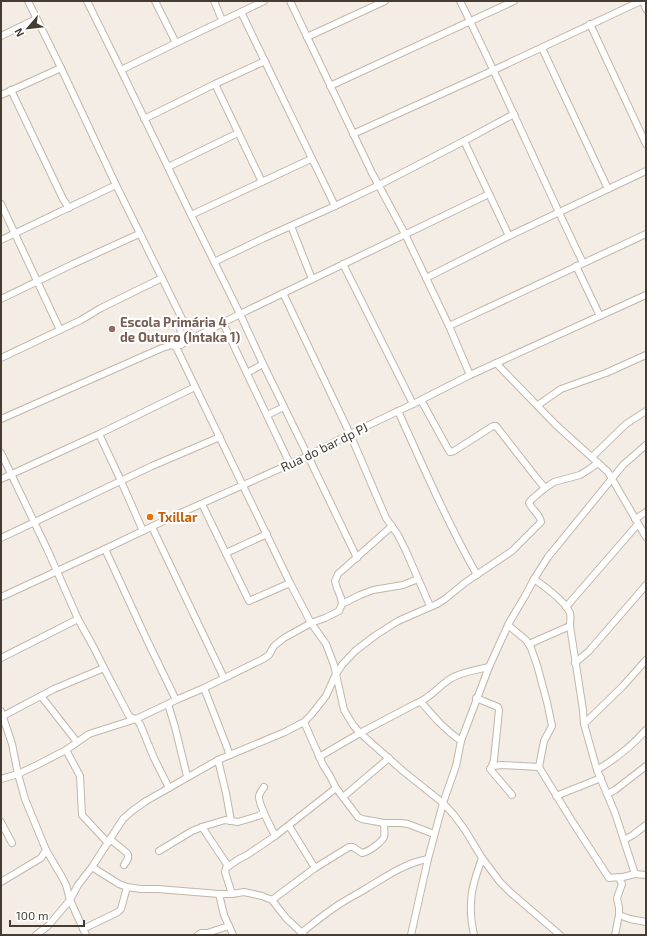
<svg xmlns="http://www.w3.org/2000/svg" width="647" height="936" font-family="'Exo 2',sans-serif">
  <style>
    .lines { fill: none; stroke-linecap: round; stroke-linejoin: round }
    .minor-casing { stroke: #c2b6aa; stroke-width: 8 }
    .minor { stroke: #fff; stroke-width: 6 }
    .education-dot { fill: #8d6e63; stroke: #fff; stroke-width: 1.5 }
    .food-dot { fill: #e8710a; stroke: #fff; stroke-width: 1.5 }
    .labels { text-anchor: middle; stroke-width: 4; stroke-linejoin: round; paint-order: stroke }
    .education-label { font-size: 13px; font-weight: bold; fill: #785e54; stroke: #fff; text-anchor: start }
    .street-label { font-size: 13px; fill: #463c34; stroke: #fff }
    .food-label { font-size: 13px; font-weight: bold; fill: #c56008; stroke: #fff; text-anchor: start }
  </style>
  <rect width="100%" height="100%" fill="#f3ede5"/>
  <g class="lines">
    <defs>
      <g id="minor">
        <polyline points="28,1 61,68 116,185 192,339"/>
        <polyline points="87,1 121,70 191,215 240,314 263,364 308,456 357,558"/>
        <polyline points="155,1 176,43"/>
        <polyline points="214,1 222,20"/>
        <polyline points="290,1 372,173 405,234 449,326 470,375"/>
        <path d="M460,1C503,87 541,176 583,263"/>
        <polyline points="643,1 646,9"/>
        <polyline points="241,12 335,206"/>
        <polyline points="590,24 646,144"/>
        <polyline points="1,36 36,19"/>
        <polyline points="307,37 385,1"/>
        <polyline points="542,48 608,189"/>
        <polyline points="121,70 176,43 264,1"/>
        <polyline points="215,84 262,182"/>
        <polyline points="330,86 514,1"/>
        <polyline points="11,90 63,199 69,208"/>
        <polyline points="1,95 61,68"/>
        <polyline points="144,119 215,84 265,61"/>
        <polyline points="353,134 494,70 641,1"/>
        <polyline points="464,141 509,236"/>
        <polyline points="168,167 238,133"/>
        <polyline points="1,204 60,330"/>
        <polyline points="191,215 311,159"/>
        <polyline points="291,226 312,279"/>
        <polyline points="1,240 116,185"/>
        <polyline points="214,262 264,238 335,206 379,185 464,141 514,114"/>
        <polyline points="343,264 413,404"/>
        <polyline points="576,266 600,316"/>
        <polyline points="426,278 509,236 646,171"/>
        <polyline points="283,293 350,434 386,518 398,535 406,551 430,606"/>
        <polyline points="1,299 73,264 139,234"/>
        <polyline points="180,318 181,345"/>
        <polyline points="223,323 290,464"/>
        <polyline points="449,326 646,234"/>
        <polyline points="176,347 240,314 489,194"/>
        <polyline points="1,358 81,320 101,308 162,278"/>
        <polyline points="496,363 556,425 608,472 646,537"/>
        <polyline points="247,373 263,364"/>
        <polyline points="421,400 448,449 450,452 454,451 493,426 496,426 535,476 545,488"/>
        <polyline points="538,405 561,389 575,384 606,373 646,355"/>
        <path d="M398,411C423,466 447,522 477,575"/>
        <polyline points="267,415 284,407"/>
        <polyline points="1,419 162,348 172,345 176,347 290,583 311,623 326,644 334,665 344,710 353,725 360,733 403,771 443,803 454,815 465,830 482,858 500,882 510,892 560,935"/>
        <polyline points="99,434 121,481 143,531"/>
        <polyline points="1,453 48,551 78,619 94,648 104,668 128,714 130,717 136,719 140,724 154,758 169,788"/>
        <polyline points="592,457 626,424 646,411"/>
        <polyline points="1,479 99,434 195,387"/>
        <polyline points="202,504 249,601 290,583"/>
        <polyline points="635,519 646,512"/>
        <polyline points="152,527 224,678"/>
        <polyline points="1,538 152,466 220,437"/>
        <polyline points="105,549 146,638 176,700"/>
        <polyline points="226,553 267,534"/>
        <path d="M534,579C544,586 565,601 570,613C571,617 570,621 570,626L583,710L584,724L597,770L615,813L635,874"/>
        <polyline points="1,597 105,549 174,516 308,456 350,434 413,404 470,375 646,295"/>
        <polyline points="342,604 360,595 373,590 403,585 418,579"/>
        <polyline points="566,607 638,524"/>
        <polyline points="508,625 526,640 531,648 537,665 547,702 552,726 544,741 539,767 572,821 609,878 619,877 619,878"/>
        <polyline points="529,644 570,626"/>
        <polyline points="1,658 78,619"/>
        <polyline points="575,663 589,651 646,585"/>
        <polyline points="204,688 230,755"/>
        <polyline points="41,696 77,742"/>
        <polyline points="476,698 498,707 499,710 494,760 492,766 490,769 512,795"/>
        <path d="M421,702C434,717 445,730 461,741"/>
        <polyline points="168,704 175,727 187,776"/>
        <polyline points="1,711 12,744 18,774 25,799 46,850 62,877 66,885 70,900 86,935"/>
        <polyline points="1,717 54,689 104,668"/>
        <polyline points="304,722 323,765 330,776 336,788 358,817 362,819 384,823 401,823 408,824 434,834"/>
        <polyline points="584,724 623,686 646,660"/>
        <polyline points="66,750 80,776 82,815 108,843"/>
        <path d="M319,757L360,733L415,704C429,699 438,687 450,679C461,672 476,670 489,667"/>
        <polyline points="218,760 226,793 231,821"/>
        <polyline points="492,766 502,765 539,767"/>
        <path d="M597,770C617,758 631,747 646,730"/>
        <polyline points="1,779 18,774 37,765 66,750 89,734 136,719 176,700 204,688 263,659 269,655 274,646 284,638 311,623 325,618 339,611 342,604 341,598 337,588 335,581 338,574 392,526"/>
        <path d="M264,787C262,790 260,792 259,796C258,804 271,827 275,836"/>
        <polyline points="607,794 615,790 646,766"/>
        <polyline points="556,796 601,778"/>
        <polyline points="343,797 389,758"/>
        <polyline points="1,822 12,843"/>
        <polyline points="289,826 315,868"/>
        <path d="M110,839L127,853C130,857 127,861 124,865"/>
        <polyline points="624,840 633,835 646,825"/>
        <polyline points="159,851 192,831 202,827"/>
        <polyline points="228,866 202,827 225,820 238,822 258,816 264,813"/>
        <polyline points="92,867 119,884 127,887 141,889 158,889 219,894 232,894 244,892 262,896 272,900 286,918 304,935"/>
        <polyline points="1,882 41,858 46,850"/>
        <polyline points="219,894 224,915 233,935"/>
        <polyline points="232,894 225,872 226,868 239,859 247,855 275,836 336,788"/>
        <path d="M272,900L315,868L349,847H353L362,853C368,852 381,843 384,837C385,833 384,828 384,823"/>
        <polyline points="619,915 630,919 646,922"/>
        <polyline points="83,929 118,912 121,909 127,887"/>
        <path d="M301,933C315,922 328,911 343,902C351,897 359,893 367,888C387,876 405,863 428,859"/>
        <path d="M36,935L48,926L70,900L78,885L92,867L123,819L132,811L146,801L218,760L285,732L304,722L311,715L326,696L336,674L342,665L355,651L376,635L398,621L437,604L445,599L466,582L512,551L541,522C540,514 532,510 529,503L531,500L545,488L554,482L580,475L588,470L598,463"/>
        <polyline points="198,935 201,933 207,933 229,926"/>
        <polyline points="411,935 428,859 443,803 456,766 461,741 489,667 509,623 525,596 534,579 548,557 623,465 646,445"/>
        <path d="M474,935C472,925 470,914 471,904C471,888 477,873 482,858"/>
        <polyline points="615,935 619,915 619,908 617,898 622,884 619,878 635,874 646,875"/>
      </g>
    </defs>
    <use href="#minor" class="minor-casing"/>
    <use href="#minor" class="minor"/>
  </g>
  <circle class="education-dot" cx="112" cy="329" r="4"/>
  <circle class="food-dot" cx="150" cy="517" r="4"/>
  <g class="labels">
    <g class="education-label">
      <text x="120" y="327">Escola Primária 4<tspan x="120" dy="15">de Outuro (Intaka 1)</tspan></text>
    </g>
    <g class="street-label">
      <text transform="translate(324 447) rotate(-26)" y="5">Rua do bar dp PJ</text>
    </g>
    <g class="food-label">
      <text x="158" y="522">Txillar</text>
    </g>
  </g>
  <rect width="647" height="936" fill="none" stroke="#463c34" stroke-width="4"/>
  <g transform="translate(28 28) rotate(242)" stroke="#ffffff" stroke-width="3" paint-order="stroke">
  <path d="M0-3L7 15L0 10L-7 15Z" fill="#463c34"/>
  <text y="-6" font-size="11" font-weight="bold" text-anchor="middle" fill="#463c34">N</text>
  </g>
  <path d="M10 920v6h74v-6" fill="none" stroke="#463c34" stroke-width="2"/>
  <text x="16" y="920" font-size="12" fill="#463c34" stroke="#ffffff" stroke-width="3" paint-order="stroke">100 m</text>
</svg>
